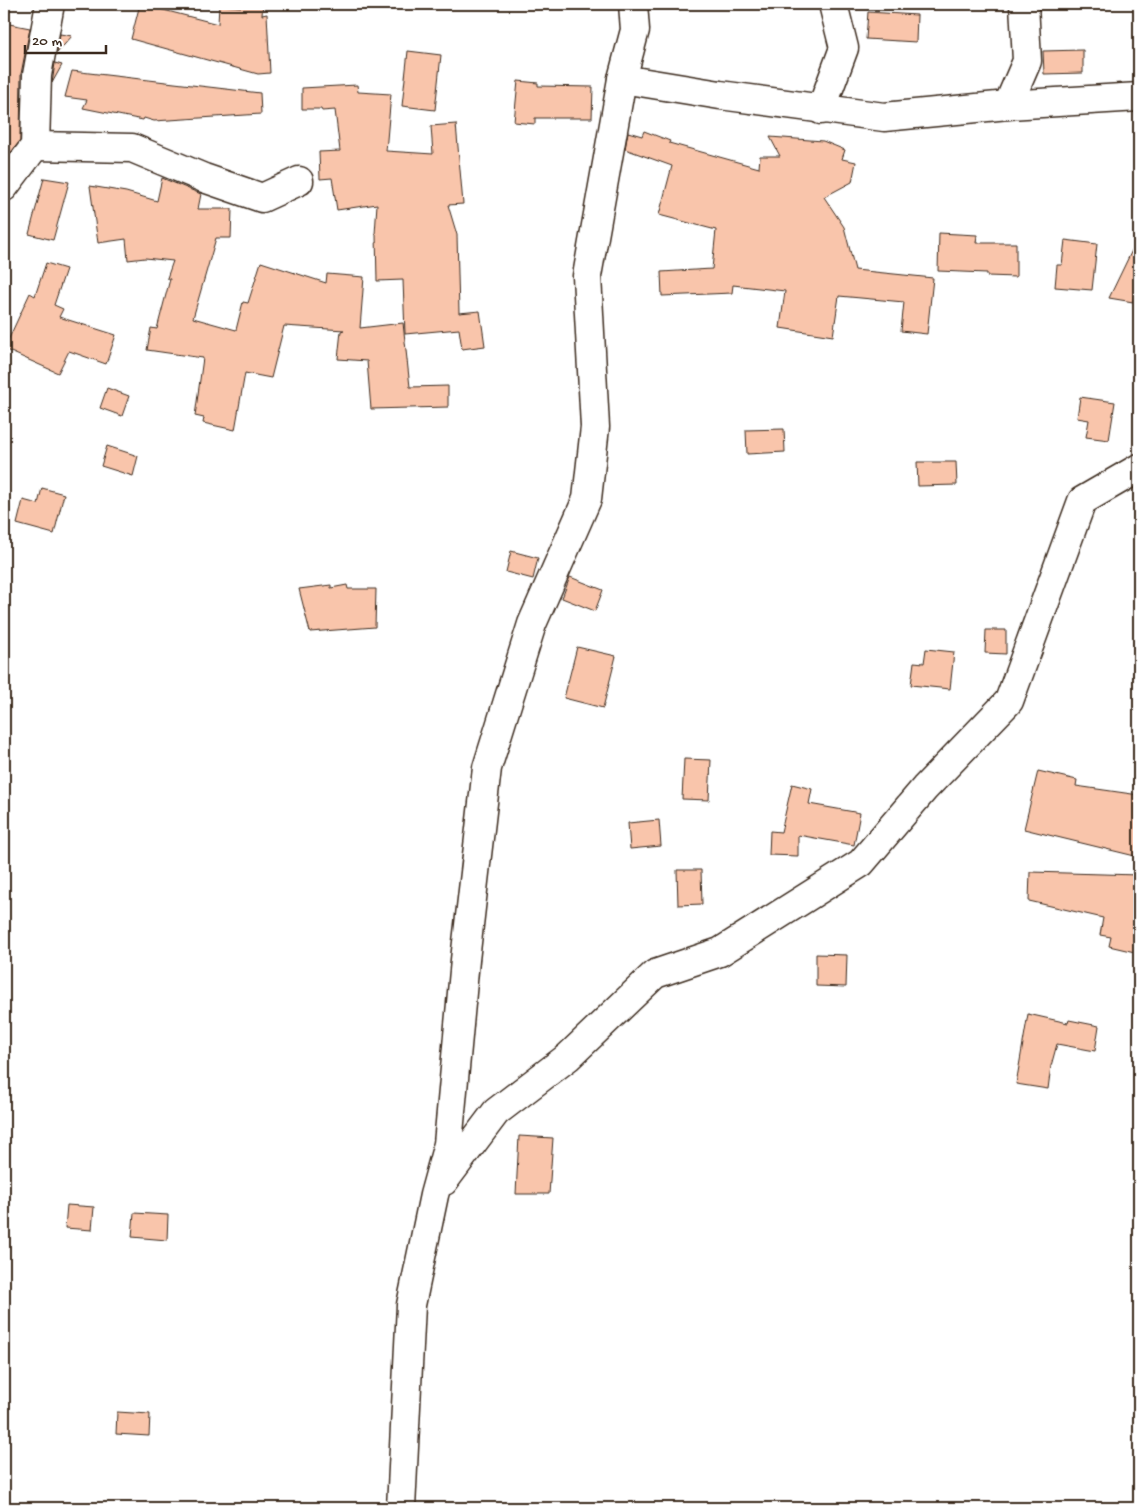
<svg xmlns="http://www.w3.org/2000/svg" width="1143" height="1512" font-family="'Gochi Hand',sans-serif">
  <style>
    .building { fill: #f9c5ab; stroke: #3b2a1e }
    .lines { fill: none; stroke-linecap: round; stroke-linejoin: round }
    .minor-casing { stroke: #3b2a1e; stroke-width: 31 }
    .minor { stroke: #fff; stroke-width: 28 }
  </style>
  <rect width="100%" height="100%" fill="#fff"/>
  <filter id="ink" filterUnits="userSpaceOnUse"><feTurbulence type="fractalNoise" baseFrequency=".02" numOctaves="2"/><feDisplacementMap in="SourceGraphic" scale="10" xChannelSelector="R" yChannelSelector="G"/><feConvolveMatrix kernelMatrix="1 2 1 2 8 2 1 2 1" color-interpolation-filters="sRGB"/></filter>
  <g filter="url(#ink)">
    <g class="building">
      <polygon points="140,4 218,24 219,5 241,7 241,4 263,4 262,15 267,14 270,73 258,74 131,39"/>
      <polygon points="868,12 917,15 916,42 866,39"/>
      <polygon points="4,23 30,28 21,74 20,141 4,161"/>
      <polygon points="60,34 72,36 57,53"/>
      <polygon points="1083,50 1083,73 1044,74 1043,51"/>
      <polygon points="408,51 441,55 435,110 402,106"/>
      <polygon points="55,63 62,65 52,83 53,77"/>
      <polygon points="72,71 260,93 261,114 154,121 144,118 143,120 83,108 87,100 65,97"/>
      <polygon points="518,81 538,83 538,86 593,87 592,118 535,118 535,124 514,122"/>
      <polygon points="357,85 358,92 391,94 386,151 433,154 431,126 456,124 463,204 448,205 457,235 459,313 480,311 485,346 462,349 459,329 405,334 403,280 377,281 376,234 375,234 377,204 337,210 332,178 320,179 319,152 340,151 335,110 322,111 321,109 302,109 302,88"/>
      <polygon points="644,131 670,141 669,143 759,168 760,156 780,156 770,137 823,141 845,150 842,159 856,162 852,182 824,197 844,227 855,270 933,278 927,334 901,331 904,302 839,296 833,336 780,328 785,291 733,285 732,293 662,296 661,272 712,269 716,230 659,215 672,166 625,149 628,132 642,136"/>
      <polygon points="44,178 69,182 53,240 29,234"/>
      <polygon points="162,178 201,194 198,209 232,209 231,238 216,238 193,318 236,330 243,302 248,303 261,262 326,283 327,274 364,277 360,328 403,323 410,387 448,386 448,407 371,409 367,361 338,359 341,331 344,330 284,326 271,378 245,373 235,430 203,423 204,418 195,416 203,358 147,350 151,328 157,329 170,279 167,278 173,261 145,258 128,260 126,239 98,243 90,186 126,192 157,201"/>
      <polygon points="939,233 977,235 976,243 1016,243 1016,277 987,276 987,273 938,271"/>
      <polygon points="1065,240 1097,244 1092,290 1055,287 1057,265 1062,265"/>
      <polygon points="1137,240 1139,241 1139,257 1133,302 1109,298"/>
      <polygon points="46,263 66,269 54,305 63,309 59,317 116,335 106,364 69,351 58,373 4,349 30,293 35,296"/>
      <polygon points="107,388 129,396 122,416 100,408"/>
      <polygon points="1080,397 1115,402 1109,440 1086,437 1089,420 1077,418"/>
      <polygon points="784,429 785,452 747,454 746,430"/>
      <polygon points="107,446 138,456 133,476 101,466"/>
      <polygon points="917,462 956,462 957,485 918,486"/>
      <polygon points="42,488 64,494 54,534 17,524 23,500 38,504"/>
      <polygon points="511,551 538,558 533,579 506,572"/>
      <polygon points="570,577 603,590 595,611 562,598"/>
      <polygon points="331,585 331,588 347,585 348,589 376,589 375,627 310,632 299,589"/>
      <polygon points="986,630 1006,630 1006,654 985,653"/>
      <polygon points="577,647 616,656 603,708 564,698"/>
      <polygon points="926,649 954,652 950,689 911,685 914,662 924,663"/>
      <polygon points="684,759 711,760 709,800 682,799"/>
      <polygon points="1038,771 1077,780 1076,786 1139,795 1139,857 1024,829"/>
      <polygon points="792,784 812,789 809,804 860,813 854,845 798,835 798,856 769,855 770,831 781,832"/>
      <polygon points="659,820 661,846 630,849 628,823"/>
      <polygon points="677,870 701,870 702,904 678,905"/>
      <polygon points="1030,872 1139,875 1139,953 1109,946 1111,937 1100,935 1103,918 1029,901"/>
      <polygon points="816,954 847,955 846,987 816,986"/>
      <polygon points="1028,1014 1068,1023 1069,1020 1099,1026 1095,1051 1057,1044 1051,1066 1048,1089 1016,1084"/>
      <polygon points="519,1136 553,1138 549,1194 516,1194"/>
      <polygon points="67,1205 94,1207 92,1230 65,1228"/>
      <polygon points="134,1213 168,1215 167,1240 132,1237"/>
      <polygon points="117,1412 150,1414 149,1436 116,1434"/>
    </g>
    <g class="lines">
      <defs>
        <g id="minor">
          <polyline points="622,79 720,95 884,117 1008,105 1139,97"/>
          <polyline points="1008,105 1027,61 1024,4"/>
          <polyline points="821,110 844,48 833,4"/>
          <polyline points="35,146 132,148 204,178 262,198 299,181"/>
          <polyline points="4,187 35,146 37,75 50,4"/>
          <polyline points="444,1181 496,1112 568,1057 655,974 720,952 861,863 925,788 1009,701 1082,501 1139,468"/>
          <polyline points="401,1508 411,1305 434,1195 448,1144 465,960 487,768 532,624 587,499 595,427 587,276 622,79 635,30 633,4"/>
        </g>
      </defs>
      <use href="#minor" class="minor-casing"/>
      <use href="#minor" class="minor"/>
    </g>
  </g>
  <rect width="1143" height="1512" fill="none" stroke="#fff" stroke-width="20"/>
  <rect x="10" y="10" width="1123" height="1492" fill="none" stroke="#3b2a1e" stroke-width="2" filter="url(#ink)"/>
  <path d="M25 45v8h81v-8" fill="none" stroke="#3b2a1e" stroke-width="2.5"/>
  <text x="32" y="45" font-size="15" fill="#3b2a1e" stroke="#ffffff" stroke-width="4" paint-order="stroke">20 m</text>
</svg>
